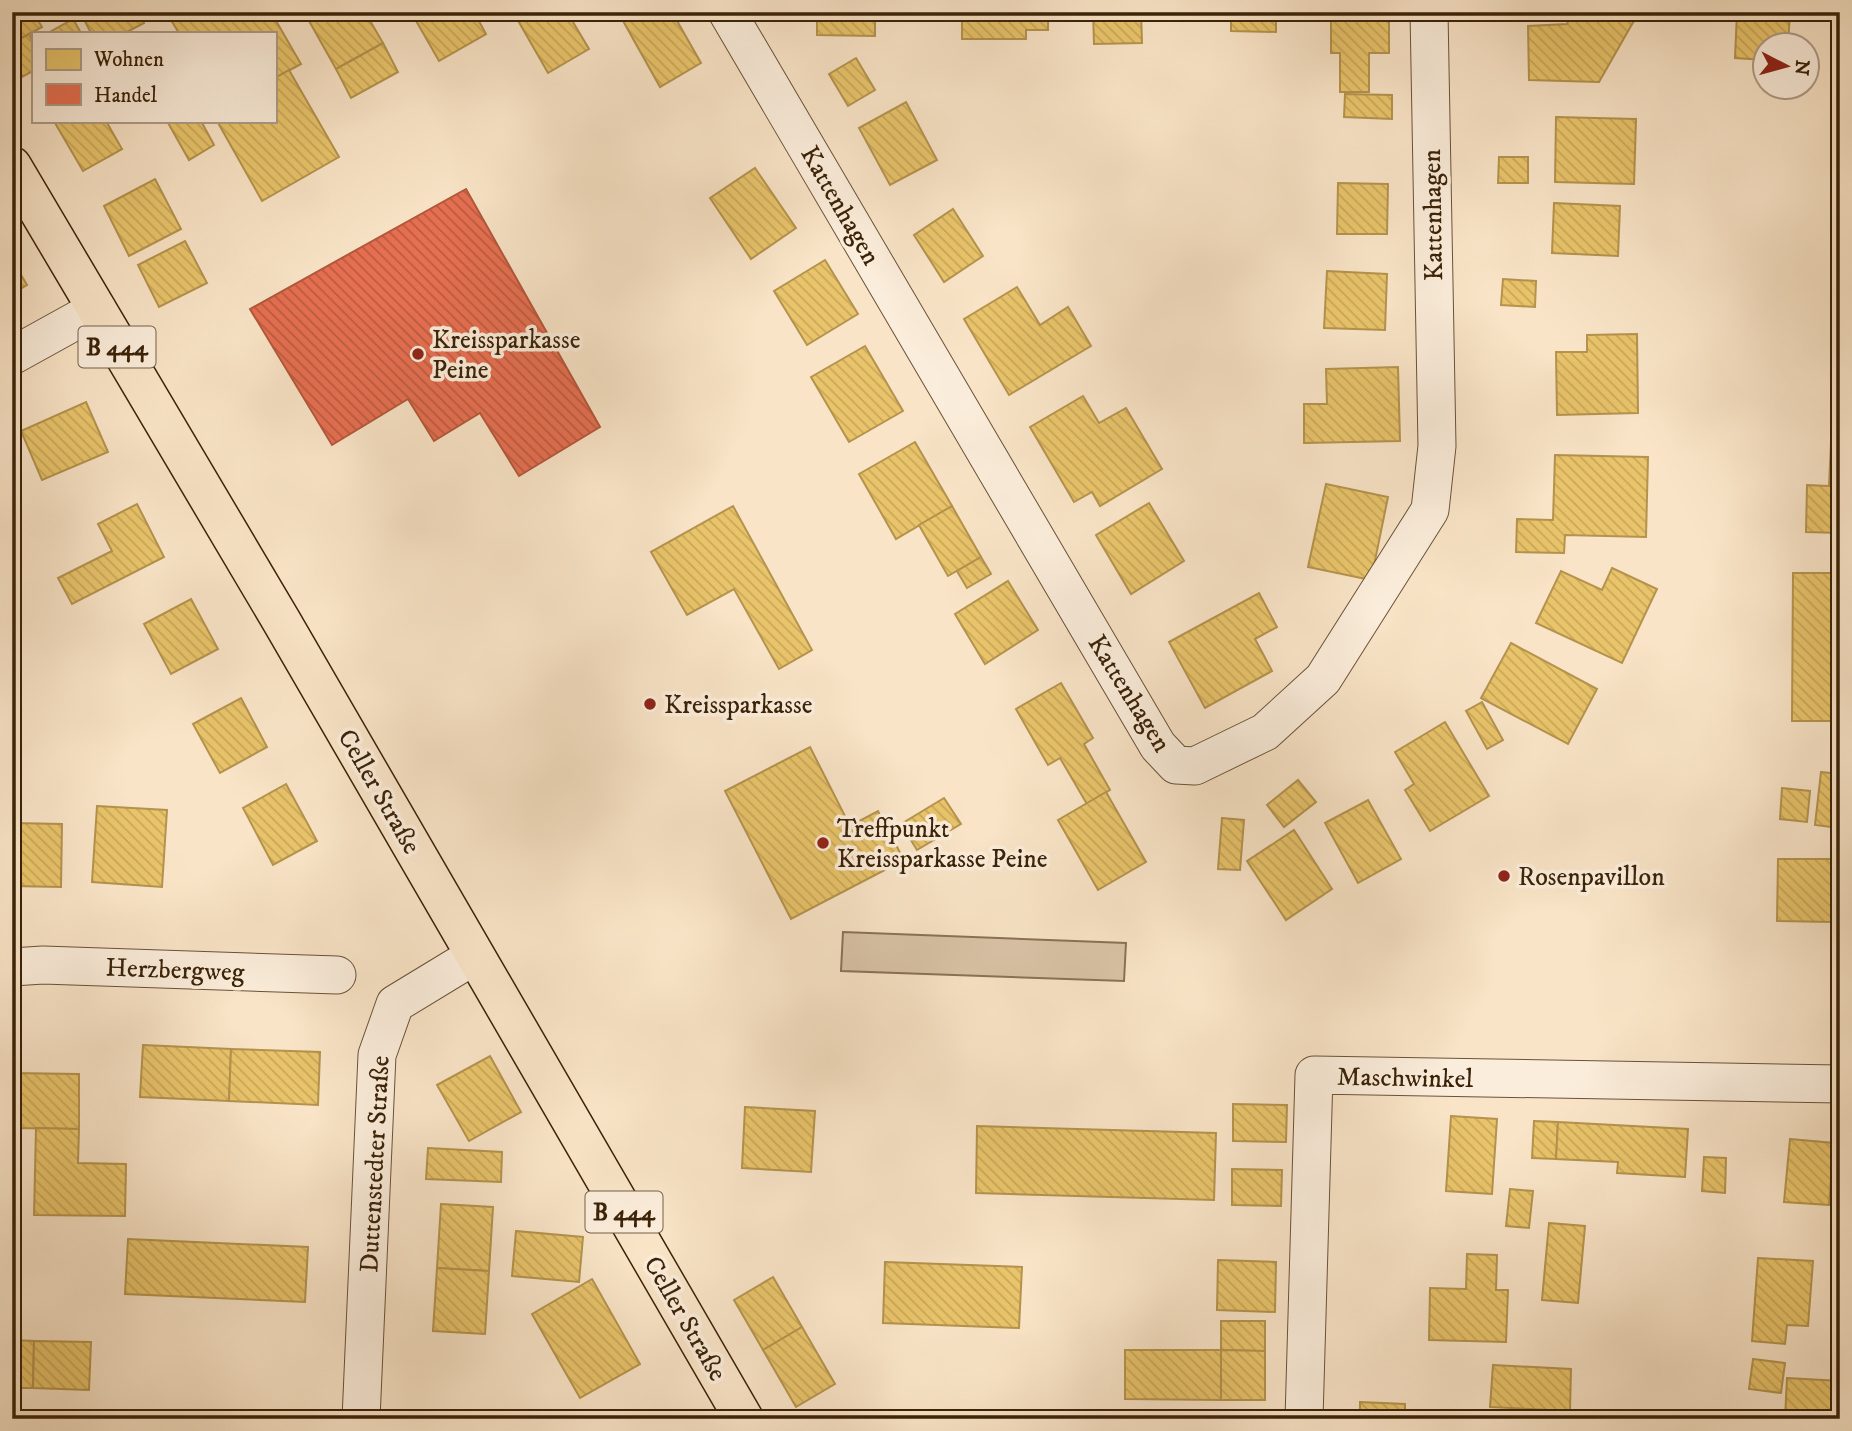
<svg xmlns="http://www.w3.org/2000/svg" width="1852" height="1431" font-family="'IM FELL DW Pica',serif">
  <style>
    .green { fill: #d9c3a7; stroke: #8a7258; stroke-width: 2 }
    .homes { fill: url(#homes-back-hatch); stroke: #b4934d; stroke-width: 2 }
    .shops { fill: url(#shops-back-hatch); stroke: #b3583b; stroke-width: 2 }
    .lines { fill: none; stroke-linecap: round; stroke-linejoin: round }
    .minor-casing { stroke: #6a5238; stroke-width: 39 }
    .major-casing { stroke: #3a2208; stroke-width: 41 }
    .minor { stroke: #fbeddb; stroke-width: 37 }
    .major { stroke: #f9e4c7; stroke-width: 38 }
    .poi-dot { fill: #8f2418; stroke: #fbeddb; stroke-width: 2.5 }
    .labels { text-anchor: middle; stroke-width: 7; stroke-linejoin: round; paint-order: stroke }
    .shield { fill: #fbeddb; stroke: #745f47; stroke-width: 2 }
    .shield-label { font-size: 24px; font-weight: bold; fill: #3a2208 }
    .street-label { font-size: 26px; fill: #3a2208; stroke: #fbeddb }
    .poi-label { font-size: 26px; fill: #3a2208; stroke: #fbeddb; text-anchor: start }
  </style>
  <defs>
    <pattern id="homes-back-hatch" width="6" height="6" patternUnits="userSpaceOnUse" patternTransform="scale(1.75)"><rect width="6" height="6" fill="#e9c46a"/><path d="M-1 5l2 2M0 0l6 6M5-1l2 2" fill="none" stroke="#c9a85a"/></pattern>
    <pattern id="shops-back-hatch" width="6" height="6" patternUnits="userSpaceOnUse" patternTransform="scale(1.75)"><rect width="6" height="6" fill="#e76f51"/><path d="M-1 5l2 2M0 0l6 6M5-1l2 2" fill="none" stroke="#bc5b41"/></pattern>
  </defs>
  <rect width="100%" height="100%" fill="#f9e4c7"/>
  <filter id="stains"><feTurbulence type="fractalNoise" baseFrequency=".00286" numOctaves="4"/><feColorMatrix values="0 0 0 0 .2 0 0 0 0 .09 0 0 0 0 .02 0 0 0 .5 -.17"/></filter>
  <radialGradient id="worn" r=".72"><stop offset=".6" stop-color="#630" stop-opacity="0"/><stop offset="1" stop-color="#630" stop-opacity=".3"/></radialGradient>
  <polygon class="green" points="843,932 1126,943 1124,981 841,971"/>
  <g class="homes">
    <polygon points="12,12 33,12 42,27 12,43"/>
    <polygon points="80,12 139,12 144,23 125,33 91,33"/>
    <polygon points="185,12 271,12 301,64 275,78 275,33 179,33 171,20"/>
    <polygon points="304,12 365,12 383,43 336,69"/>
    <polygon points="411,12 474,12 486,34 439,61"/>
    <polygon points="524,12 567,12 589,49 548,73 516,17"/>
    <polygon points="633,12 672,12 701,63 660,87 622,19"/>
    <polygon points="817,12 875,12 875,36 817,35"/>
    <polygon points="962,12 1048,12 1048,30 1026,30 1026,39 962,39"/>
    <polygon points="1093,12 1141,12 1142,43 1094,44"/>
    <polygon points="1231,12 1299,12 1299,21 1276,21 1276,32 1231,31"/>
    <polygon points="1331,12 1389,12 1389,53 1369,53 1369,92 1340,92 1340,53 1331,53"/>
    <polygon points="1572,12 1639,12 1599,82 1529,80 1528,26 1567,24"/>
    <polygon points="1737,12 1790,12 1788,46 1764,46 1764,60 1735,58"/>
    <polygon points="73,19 81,33 48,33"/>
    <polygon points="29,34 33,42 33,71 22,77 12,58 12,43"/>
    <polygon points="383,43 398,72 351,98 336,69"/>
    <polygon points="856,58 875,90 848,106 829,74"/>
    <polygon points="289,70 339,157 262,201 217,121 275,121 275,78"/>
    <polygon points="1345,94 1392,95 1392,119 1344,117"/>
    <polygon points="906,102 937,160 890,185 859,128"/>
    <polygon points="1556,117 1636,119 1634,184 1555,182"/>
    <polygon points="60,121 106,121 122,149 83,171 55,123"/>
    <polygon points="167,121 201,121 214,145 189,160"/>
    <polygon points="1499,157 1528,157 1528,183 1498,183"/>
    <polygon points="755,168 796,228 751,259 710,198"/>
    <polygon points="155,179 181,229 129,256 104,206"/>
    <polygon points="1338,183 1388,184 1387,234 1337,234"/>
    <polygon points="1554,203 1620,206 1618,256 1552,253"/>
    <polygon points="953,209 983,256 944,282 914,235"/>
    <polygon points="185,241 207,283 159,307 138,265"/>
    <polygon points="12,260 27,285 12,294"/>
    <polygon points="825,260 858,314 807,345 774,291"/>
    <polygon points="1327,271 1387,274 1385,330 1324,328"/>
    <polygon points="1503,279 1536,281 1535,307 1501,305"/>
    <polygon points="1017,287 1040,325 1068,307 1091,346 1009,395 964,319"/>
    <polygon points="1637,334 1638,413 1557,415 1556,352 1587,352 1587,335"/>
    <polygon points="865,346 903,411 849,442 811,377"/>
    <polygon points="1398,367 1400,441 1304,443 1304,404 1327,404 1326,369"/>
    <polygon points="1083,396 1099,423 1126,408 1162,469 1100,506 1092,492 1074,502 1030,427"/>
    <polygon points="86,402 108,452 42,480 21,431"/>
    <polygon points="915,442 952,506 896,539 859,474"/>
    <polygon points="1831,443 1840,443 1840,533 1806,532 1807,485 1829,486"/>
    <polygon points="1555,455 1648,457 1646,537 1565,535 1564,553 1516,552 1517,519 1553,520"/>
    <polygon points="1326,484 1388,497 1371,580 1308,567"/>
    <polygon points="1149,503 1184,561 1131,594 1096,535"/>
    <polygon points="137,504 164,557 72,604 58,578 112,551 98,524"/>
    <polygon points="733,506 812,650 779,669 734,589 687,615 651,552"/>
    <polygon points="952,506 981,557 948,576 919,525"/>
    <polygon points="981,557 991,574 967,588 957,571"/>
    <polygon points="1612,568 1657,589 1622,663 1536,623 1561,571 1602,590"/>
    <polygon points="1793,573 1840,573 1840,721 1792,721"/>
    <polygon points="1008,581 1038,630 985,664 955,614"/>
    <polygon points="1259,593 1277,627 1255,639 1272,671 1205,708 1169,642"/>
    <polygon points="191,599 218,649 171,674 144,624"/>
    <polygon points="1511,643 1597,689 1568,744 1481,698"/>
    <polygon points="1061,683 1093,738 1084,744 1110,790 1087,804 1060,758 1048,765 1016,709"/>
    <polygon points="241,698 267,747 220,773 193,724"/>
    <polygon points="1482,702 1503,740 1487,749 1466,711"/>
    <polygon points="1445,722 1489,796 1430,831 1405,790 1414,784 1395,752"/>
    <polygon points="810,747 850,826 878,811 904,860 791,919 725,791"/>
    <polygon points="1821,772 1840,774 1840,828 1815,825"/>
    <polygon points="1298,780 1316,802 1284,827 1267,805"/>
    <polygon points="286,784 317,841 273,865 243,808"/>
    <polygon points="1782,788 1810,791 1807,822 1780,819"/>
    <polygon points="1106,792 1146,862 1098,890 1058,820"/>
    <polygon points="944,798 961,824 917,850 901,824"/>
    <polygon points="1368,800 1401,859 1358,883 1325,823"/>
    <polygon points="97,806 167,810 162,887 92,882"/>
    <polygon points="1222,818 1244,820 1240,870 1218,869"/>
    <polygon points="12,823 62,824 61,887 12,886"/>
    <polygon points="1294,830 1332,889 1286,920 1247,861"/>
    <polygon points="1778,859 1832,859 1831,922 1777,921"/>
    <circle cx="1504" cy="876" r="6"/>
    <polygon points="143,1045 231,1049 229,1101 140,1097"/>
    <polygon points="231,1049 320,1052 318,1105 229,1101"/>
    <polygon points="490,1056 521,1112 469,1141 437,1085"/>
    <polygon points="12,1073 79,1074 79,1129 12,1128"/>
    <polygon points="1233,1104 1287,1105 1286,1142 1233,1141"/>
    <polygon points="745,1107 815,1111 811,1172 742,1168"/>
    <polygon points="1451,1116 1497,1119 1492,1194 1446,1191"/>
    <polygon points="1534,1121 1558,1122 1556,1159 1532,1158"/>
    <polygon points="1558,1122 1688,1129 1685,1177 1617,1173 1618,1162 1556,1159"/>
    <polygon points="977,1126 1216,1133 1214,1200 976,1193"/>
    <polygon points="36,1128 79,1129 78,1163 126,1164 125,1216 34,1215"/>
    <polygon points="1790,1139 1834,1143 1829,1205 1784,1202"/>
    <polygon points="428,1148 502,1152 501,1182 426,1179"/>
    <polygon points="1704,1157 1726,1158 1725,1193 1702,1191"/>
    <polygon points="1232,1169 1282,1170 1281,1206 1232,1205"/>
    <polygon points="1510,1189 1533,1191 1529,1228 1506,1226"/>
    <polygon points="441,1204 493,1207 489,1271 437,1268"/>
    <polygon points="1549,1223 1585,1226 1578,1303 1542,1300"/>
    <polygon points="516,1231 583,1237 579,1282 512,1276"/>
    <polygon points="128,1239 308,1247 305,1302 125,1294"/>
    <polygon points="1467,1254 1497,1255 1496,1290 1508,1290 1506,1342 1429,1340 1430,1288 1466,1289"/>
    <polygon points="1758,1258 1813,1261 1808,1326 1787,1325 1785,1344 1752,1341"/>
    <polygon points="1218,1260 1276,1262 1275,1312 1217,1310"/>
    <polygon points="885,1262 1022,1267 1019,1328 883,1323"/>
    <polygon points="437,1268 489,1271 485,1334 433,1331"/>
    <polygon points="773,1277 802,1327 763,1350 734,1300"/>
    <polygon points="592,1279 640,1364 580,1398 532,1314"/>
    <polygon points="1221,1321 1265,1321 1265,1351 1221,1350"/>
    <polygon points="802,1327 835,1384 796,1407 763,1350"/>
    <polygon points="12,1340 34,1341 33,1388 12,1388"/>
    <polygon points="34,1341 91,1342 89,1390 33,1388"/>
    <polygon points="1125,1350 1221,1350 1221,1400 1125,1399"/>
    <polygon points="1221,1350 1265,1351 1265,1400 1221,1400"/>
    <polygon points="1753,1359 1785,1363 1781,1393 1749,1389"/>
    <polygon points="1493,1365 1571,1369 1570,1411 1490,1407"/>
    <polygon points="1787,1378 1840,1381 1840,1419 1785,1419"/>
    <polygon points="1360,1402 1405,1404 1405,1416 1360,1414"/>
  </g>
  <polygon class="shops" points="466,189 600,427 519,476 480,413 434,441 408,399 332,445 250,309"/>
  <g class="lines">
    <defs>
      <g id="minor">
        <polyline points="727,12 1158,746 1176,765 1195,766 1265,732 1323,679 1430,510 1437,446 1429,12"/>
        <polyline points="12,356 97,309"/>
        <polyline points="12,967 43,965 337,975"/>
        <polyline points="361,1419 377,1055 395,1004 474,956"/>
        <polyline points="1304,1419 1314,1075 1840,1084"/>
      </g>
      <polyline id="major" points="12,166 282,622 744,1419"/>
    </defs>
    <use href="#minor" class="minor-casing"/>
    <use href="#major" class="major-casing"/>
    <use href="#minor" class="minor"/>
    <use href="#major" class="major"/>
  </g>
  <g class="poi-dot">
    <circle cx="418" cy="354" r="7"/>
    <circle cx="650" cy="704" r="7"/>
    <circle cx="823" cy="843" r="7"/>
    <circle cx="1504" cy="876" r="7"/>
  </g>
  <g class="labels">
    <g class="shield">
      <rect x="78.5" y="326.5" width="77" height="41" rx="5"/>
      <rect x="585.5" y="1191.5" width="77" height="41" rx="5"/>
    </g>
    <g class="shield-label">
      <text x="117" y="355">B 444</text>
      <text x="624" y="1220">B 444</text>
    </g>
    <g class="street-label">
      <text transform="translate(841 205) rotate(60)" y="9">Kattenhagen</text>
      <text transform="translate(1432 215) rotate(-91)" y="9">Kattenhagen</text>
      <text transform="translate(1130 693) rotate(58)" y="9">Kattenhagen</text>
      <text transform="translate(380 791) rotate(60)" y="9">Celler Straße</text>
      <text transform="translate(175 969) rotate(2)" y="9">Herzbergweg</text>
      <text transform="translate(1405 1077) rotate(1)" y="9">Maschwinkel</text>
      <text transform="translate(374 1164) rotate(-87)" y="9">Duttenstedter Straße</text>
      <text transform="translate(686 1318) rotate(60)" y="9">Celler Straße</text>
    </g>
    <g class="poi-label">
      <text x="432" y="348">Kreissparkasse<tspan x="432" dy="30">Peine</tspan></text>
      <text x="664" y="713">Kreissparkasse</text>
      <text x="837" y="837">Treffpunkt<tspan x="837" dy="30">Kreissparkasse Peine</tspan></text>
      <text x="1518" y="885">Rosenpavillon</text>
    </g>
  </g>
  <rect width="1852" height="1431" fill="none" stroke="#f9e4c7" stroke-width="42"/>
  <rect x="14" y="14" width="1824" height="1403" fill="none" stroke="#3a2208" stroke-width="3.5"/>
  <rect x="21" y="21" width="1810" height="1389" fill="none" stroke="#3a2208" stroke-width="2"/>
  <rect x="32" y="32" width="245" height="91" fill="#fbeddb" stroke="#ae9c87" stroke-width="2"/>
  <rect x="46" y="49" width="35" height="21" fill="#e9c46a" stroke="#ae9c87" stroke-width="2"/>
  <text x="94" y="66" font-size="21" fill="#3a2208">Wohnen</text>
  <rect x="46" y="84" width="35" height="21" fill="#e76f51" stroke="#ae9c87" stroke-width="2"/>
  <text x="94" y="102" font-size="21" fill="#3a2208">Handel</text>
  <g transform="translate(1786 66) rotate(96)"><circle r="33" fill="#fbeddb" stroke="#ae9c87" stroke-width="2"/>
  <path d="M0-5L12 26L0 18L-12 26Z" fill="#8f2418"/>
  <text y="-10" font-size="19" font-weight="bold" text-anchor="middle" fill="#3a2208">N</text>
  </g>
  <rect width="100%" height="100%" filter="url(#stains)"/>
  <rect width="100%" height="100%" fill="url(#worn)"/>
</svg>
